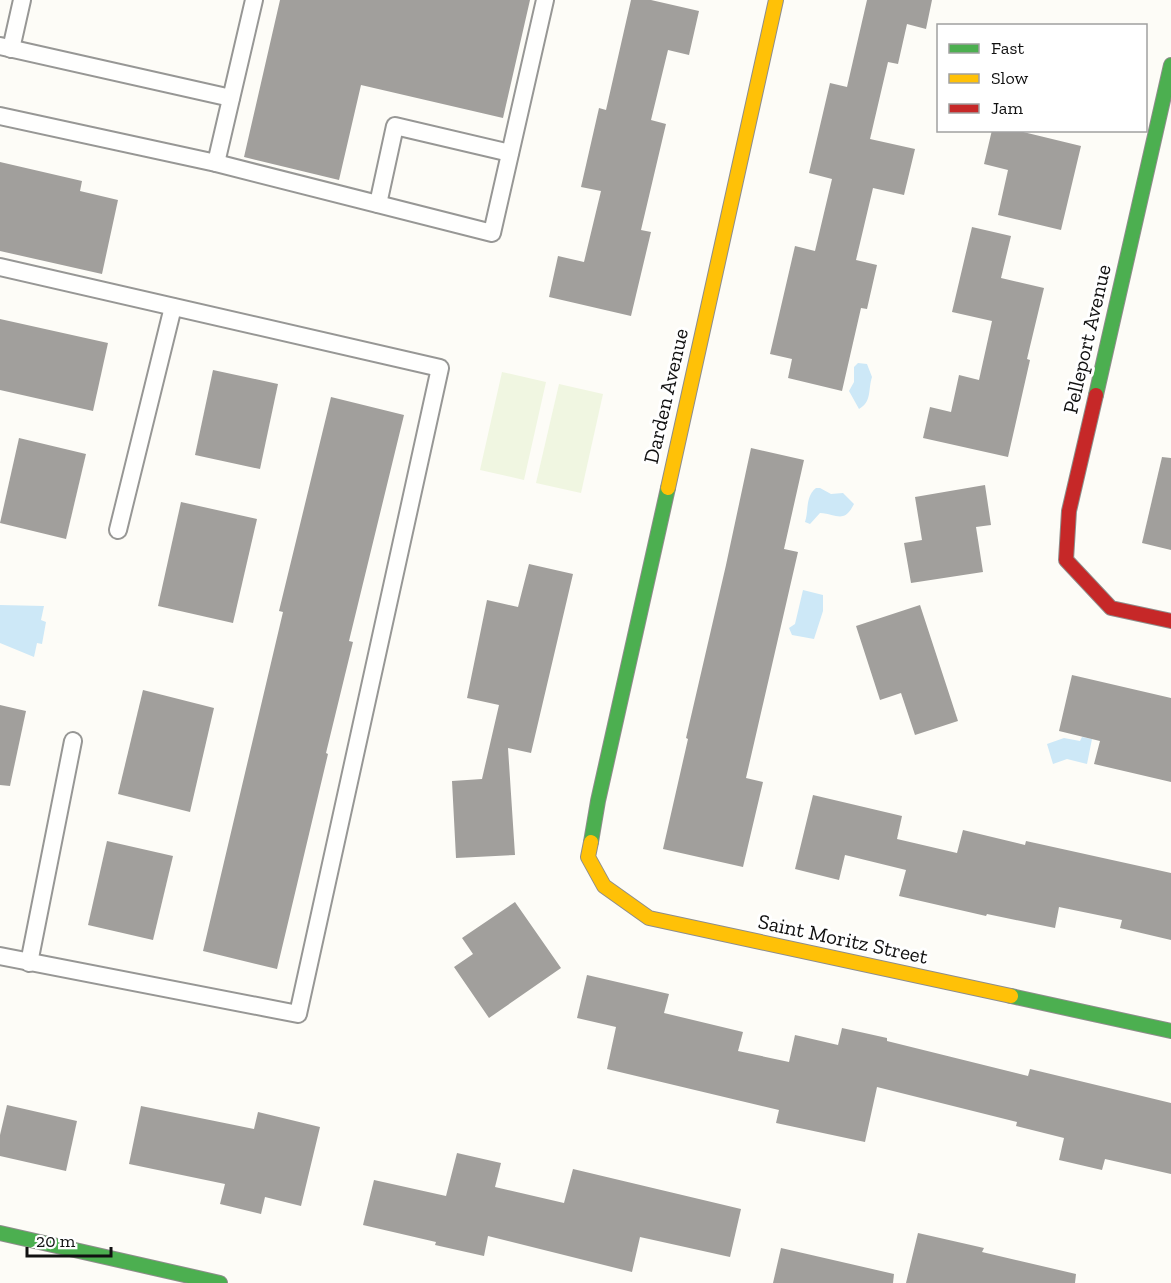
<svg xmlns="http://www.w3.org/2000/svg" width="1171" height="1283" font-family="'Zilla Slab',serif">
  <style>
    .pitch { fill: #f0f6e1 }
    .water { fill: #cde8f7 }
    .building { fill: #a19f9c }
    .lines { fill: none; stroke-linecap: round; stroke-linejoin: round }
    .lane-casing { stroke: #979795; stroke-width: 20 }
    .fast-casing { stroke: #8e8d8b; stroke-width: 16 }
    .slow-casing { stroke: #8e8d8b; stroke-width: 16 }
    .jam-casing { stroke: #8e8d8b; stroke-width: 16 }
    .lane { stroke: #fffffe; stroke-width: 16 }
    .fast { stroke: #4caf50; stroke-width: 14 }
    .slow { stroke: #ffc107; stroke-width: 14 }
    .jam { stroke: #c62828; stroke-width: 14 }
    .labels { text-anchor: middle; stroke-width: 6; stroke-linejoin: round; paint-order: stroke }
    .street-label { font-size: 21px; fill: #111; stroke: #fff }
  </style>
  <rect width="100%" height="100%" fill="#fdfcf7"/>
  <g class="pitch">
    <polygon points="502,372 546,382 524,480 480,470"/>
    <polygon points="559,384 603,394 581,493 536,483"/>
  </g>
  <g class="water">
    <path d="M858,363L867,364L872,377C868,389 872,402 859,409L849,391L854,382V367Z"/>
    <path d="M816,488H820L831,494L843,493L854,504C844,524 837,514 820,513L810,524L805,522C809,510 805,497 816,488Z"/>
    <polygon points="803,590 823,595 823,611 814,639 792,635 789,628 795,624"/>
    <polygon points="0,605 44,606 41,620 46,622 42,644 37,643 34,657 0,643"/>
    <polygon points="1082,737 1092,739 1087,764 1067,759 1053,764 1047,744 1064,738 1080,741"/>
  </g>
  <g class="building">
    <polygon points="280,0 530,0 503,118 361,85 339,180 244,157"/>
    <polygon points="631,0 651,0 699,11 689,55 668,50 651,120 666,124 641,230 651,232 631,316 549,297 558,256 584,262 601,191 581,187 599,108 606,110"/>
    <polygon points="867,0 932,0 926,29 907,24 898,64 888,62 870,139 915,149 904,195 873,188 856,260 877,265 867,309 861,308 842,391 788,378 792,359 770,354 795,246 815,251 832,179 809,173 830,83 847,87"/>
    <polygon points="992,130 1015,130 1081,146 1061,230 998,215 1008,170 984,164"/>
    <polygon points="0,162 82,181 80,191 118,200 102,274 0,251"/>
    <polygon points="972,227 1011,236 1001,278 1044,288 1027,359 1030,360 1008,457 923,438 930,407 951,412 959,375 979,380 992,321 952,312"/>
    <polygon points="0,319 108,343 93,411 0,390"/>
    <polygon points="213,370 278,384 260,469 195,455"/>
    <polygon points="331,397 404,415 349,641 353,642 326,753 328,754 277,969 203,951 283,612 279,611"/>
    <polygon points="19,438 86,454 66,539 0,523"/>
    <polygon points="751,448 804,460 784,549 798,552 746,778 763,782 743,867 663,849 688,739 686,738 726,565"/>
    <polygon points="1162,457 1171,458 1171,550 1142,543"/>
    <polygon points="985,485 991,525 976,527 983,572 911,583 904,543 922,540 915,497"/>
    <polygon points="181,502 257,519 233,623 158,606"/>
    <polygon points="529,564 573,574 531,753 508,748 515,855 456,858 452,781 482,779 499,705 467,698 487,600 518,607"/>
    <polygon points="920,605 958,721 915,735 901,693 880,700 856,626"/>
    <polygon points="1072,675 1171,698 1171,782 1094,764 1100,741 1059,731"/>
    <polygon points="143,690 214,708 190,812 118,794"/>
    <polygon points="0,705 26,711 10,786 0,785"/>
    <polygon points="813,795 902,816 897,839 957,853 963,830 1025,845 1026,841 1171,873 1171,940 1120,928 1122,920 1059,907 1055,928 987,914 986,916 899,896 906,870 845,855 839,880 795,869"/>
    <polygon points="107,841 173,856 153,940 88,925"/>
    <polygon points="515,902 561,968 489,1018 454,967 473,954 462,938"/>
    <polygon points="587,975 669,994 664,1013 743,1032 738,1051 789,1062 795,1035 838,1045 842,1028 887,1038 887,1041 1028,1076 1030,1069 1171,1103 1171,1174 1105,1159 1102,1170 1059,1160 1064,1138 1016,1126 1017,1122 877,1087 865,1142 776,1123 779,1110 607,1069 616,1027 577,1018"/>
    <polygon points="7,1105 77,1121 66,1171 0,1156 0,1135"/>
    <polygon points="141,1106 254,1129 258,1112 320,1127 301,1206 265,1197 261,1214 220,1204 225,1184 129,1164"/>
    <polygon points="457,1153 501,1163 495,1187 564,1203 573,1169 741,1209 730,1257 640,1237 632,1272 488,1236 484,1256 435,1245 436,1242 363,1225 374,1180 446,1196"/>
    <polygon points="918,1233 984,1248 982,1252 1076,1274 1075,1283 906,1283"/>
    <polygon points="781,1248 894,1274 893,1283 773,1283"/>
  </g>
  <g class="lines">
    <defs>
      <g id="lane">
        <polyline points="0,46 231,98"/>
        <polyline points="11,49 22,0"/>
        <polyline points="0,116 216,163 254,0"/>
        <polyline points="216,163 492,233 545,0"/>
        <polyline points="378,204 395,126 510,153"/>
        <polyline points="0,267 440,368 298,1014 0,956"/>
        <polyline points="118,530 173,307"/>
        <polyline points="29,963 73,741"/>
      </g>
      <g id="fast">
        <polyline points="1096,395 1171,65"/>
        <polyline points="591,842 598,801 668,488"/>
        <polyline points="1011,996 1171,1031"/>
        <polyline points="0,1233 220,1283"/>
      </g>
      <g id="slow">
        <polyline points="668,488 776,0"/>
        <polyline points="591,842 588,857 604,886 649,918 1011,996"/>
      </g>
      <polyline id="jam" points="1096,395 1069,511 1066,560 1111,608 1171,621"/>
    </defs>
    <use href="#lane" class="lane-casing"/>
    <use href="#fast" class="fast-casing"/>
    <use href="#slow" class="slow-casing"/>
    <use href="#jam" class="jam-casing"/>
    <use href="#lane" class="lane"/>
    <use href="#fast" class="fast"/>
    <use href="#slow" class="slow"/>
    <use href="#jam" class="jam"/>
  </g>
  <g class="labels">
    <g class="street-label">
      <text transform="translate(1087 339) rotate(-77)" y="7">Pelleport Avenue</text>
      <text transform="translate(666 396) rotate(-77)" y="7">Darden Avenue</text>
      <text transform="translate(843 939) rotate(12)" y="7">Saint Moritz Street</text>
    </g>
  </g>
  <rect x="937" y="24" width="210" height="108" fill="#ffffff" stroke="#a0a0a0" stroke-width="1.5"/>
  <rect x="949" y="44" width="30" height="9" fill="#4caf50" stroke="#a0a0a0" stroke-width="1.5"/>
  <text x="991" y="54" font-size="18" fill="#111111">Fast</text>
  <rect x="949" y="74" width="30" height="9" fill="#ffc107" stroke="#a0a0a0" stroke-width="1.5"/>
  <text x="991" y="84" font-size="18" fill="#111111">Slow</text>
  <rect x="949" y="104" width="30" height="9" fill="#c62828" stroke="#a0a0a0" stroke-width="1.5"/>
  <text x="991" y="114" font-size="18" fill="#111111">Jam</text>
  <path d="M27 1247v9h84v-9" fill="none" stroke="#111111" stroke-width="3"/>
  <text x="36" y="1247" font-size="18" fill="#111111" stroke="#ffffff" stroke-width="4.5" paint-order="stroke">20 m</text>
</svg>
